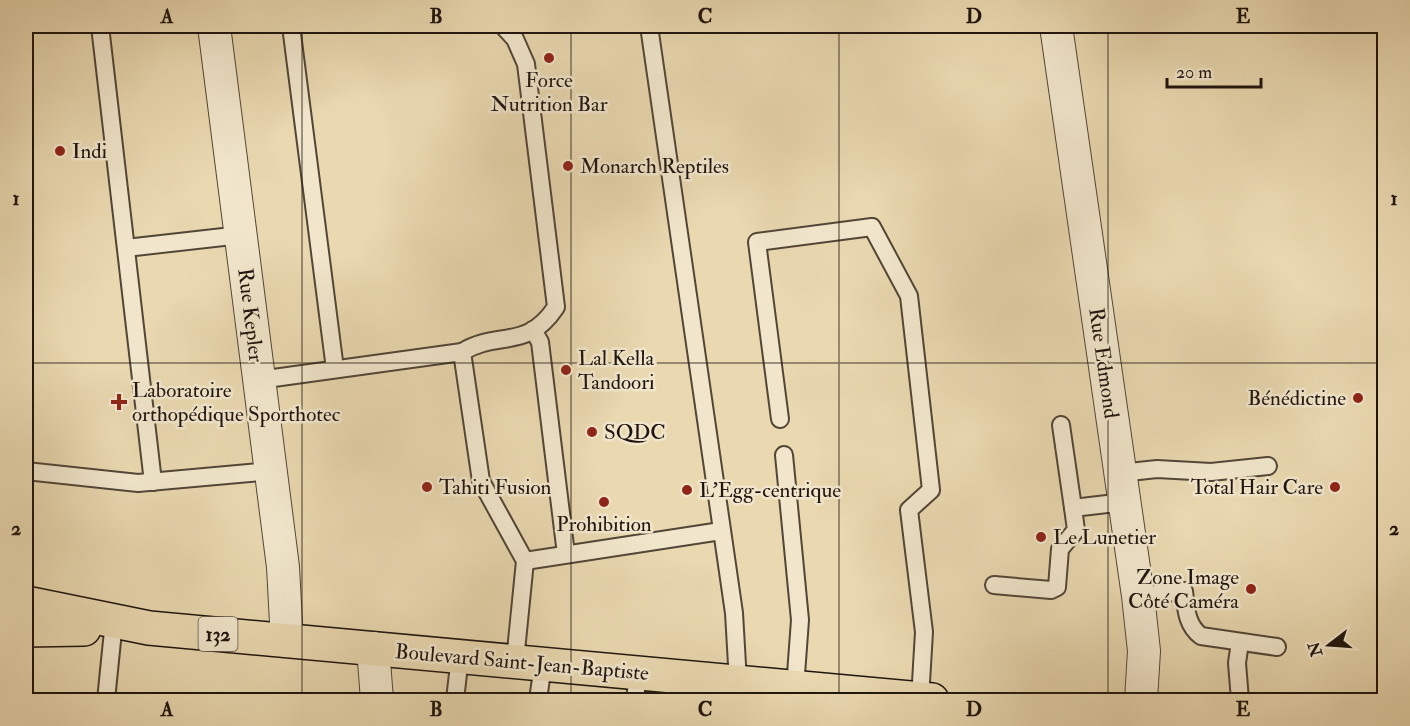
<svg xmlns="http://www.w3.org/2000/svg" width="1410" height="726" font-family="'IM FELL Double Pica',serif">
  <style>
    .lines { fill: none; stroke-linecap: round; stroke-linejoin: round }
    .lane-casing { stroke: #524637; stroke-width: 20 }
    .street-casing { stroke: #524637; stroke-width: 34 }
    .highway-casing { stroke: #1f150f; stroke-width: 36 }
    .lane { stroke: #f1e6cc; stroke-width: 16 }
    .street { stroke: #f1e6cc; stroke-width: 32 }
    .highway { stroke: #e9d8b0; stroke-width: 33 }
    .grid { fill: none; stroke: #1f150f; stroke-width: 1.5; stroke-opacity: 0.55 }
    .poi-dot { fill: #8f2418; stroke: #f1e6cc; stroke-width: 2 }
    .labels { text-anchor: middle; stroke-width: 5; stroke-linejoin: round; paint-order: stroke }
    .shield { fill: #f1e6cc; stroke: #5e5448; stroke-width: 1.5 }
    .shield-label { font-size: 20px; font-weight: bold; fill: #1f150f }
    .poi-label { font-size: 21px; fill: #1f150f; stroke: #f1e6cc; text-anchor: start }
    .street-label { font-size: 21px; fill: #1f150f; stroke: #f1e6cc }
    .neatline { fill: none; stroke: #1f150f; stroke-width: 2 }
    .grid-label { font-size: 20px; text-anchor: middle; font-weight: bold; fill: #1f150f }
  </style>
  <rect width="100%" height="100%" fill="#e9d8b0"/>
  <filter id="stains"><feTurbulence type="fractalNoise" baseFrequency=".00333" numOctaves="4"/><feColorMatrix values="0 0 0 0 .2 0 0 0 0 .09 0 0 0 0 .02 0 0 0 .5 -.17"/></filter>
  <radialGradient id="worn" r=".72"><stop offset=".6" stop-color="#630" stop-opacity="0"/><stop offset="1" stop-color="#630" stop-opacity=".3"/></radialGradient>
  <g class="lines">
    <defs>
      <g id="lane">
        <polyline points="100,26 153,482"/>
        <polyline points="291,26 335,369"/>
        <polyline points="649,26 734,613 738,682"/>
        <polyline points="126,248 241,235"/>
        <polyline points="533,330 540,342 566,554"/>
        <path d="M462,352C498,330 527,351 556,307L526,64L515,39L503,26"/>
        <polyline points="259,380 462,352 481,481 525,561 515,661"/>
        <polyline points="780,419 757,242 872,227 909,296 931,490 909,510 924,632 920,699"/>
        <polyline points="1061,425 1073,508"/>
        <polyline points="784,455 800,620 795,688"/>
        <polyline points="26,471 138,483 271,471"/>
        <polyline points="1120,473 1157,469 1211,472 1268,466"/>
        <polyline points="525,561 721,531"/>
        <polyline points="994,585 1051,590 1057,587 1060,549 1076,530 1073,508 1124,502"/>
        <path d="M1138,596L1184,591C1186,607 1186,625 1201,636L1277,647"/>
        <polyline points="1240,642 1237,663 1240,700"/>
        <polyline points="106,700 114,621"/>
        <polyline points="455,700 460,656"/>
        <polyline points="538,700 543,664"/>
        <polyline points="635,700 638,673"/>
      </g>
      <g id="street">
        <polyline points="214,26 283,567 287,641"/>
        <polyline points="1056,26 1138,596 1144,651 1141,700"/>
        <polyline points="373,648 377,700"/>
      </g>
      <g id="highway">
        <polyline points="26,603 149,628 932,700"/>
        <polyline points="26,630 84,629"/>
      </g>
    </defs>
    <use href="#lane" class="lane-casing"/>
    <use href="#street" class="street-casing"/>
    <use href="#highway" class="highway-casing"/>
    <use href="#lane" class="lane"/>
    <use href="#street" class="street"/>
    <use href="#highway" class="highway"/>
  </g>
  <path class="grid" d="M302,26V700M571,26V700M839,26V700M1108,26V700M26,363H1384"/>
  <g class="poi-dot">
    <circle cx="549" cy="58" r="6"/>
    <circle cx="60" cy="151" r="6"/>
    <circle cx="568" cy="166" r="6"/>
    <circle cx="566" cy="370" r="6"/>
    <circle cx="1358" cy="398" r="6"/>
    <path d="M116 393h6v6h6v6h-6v6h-6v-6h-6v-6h6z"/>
    <circle cx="592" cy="432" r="6"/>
    <circle cx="427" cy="487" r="6"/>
    <circle cx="1335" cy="487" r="6"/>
    <circle cx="687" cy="490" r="6"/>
    <circle cx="604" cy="502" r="6"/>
    <circle cx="1041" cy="537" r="6"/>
    <circle cx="1251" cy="589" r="6"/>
  </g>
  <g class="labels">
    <rect class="shield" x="198.5" y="617" width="39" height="34" rx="4.5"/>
    <g class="shield-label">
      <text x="218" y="641">132</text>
    </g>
    <g class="poi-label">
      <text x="549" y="87" text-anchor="middle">Force<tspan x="549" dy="24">Nutrition Bar</tspan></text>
      <text x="72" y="158">Indi</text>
      <text x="580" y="173">Monarch Reptiles</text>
      <text x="578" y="365">Lal Kella<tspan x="578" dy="24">Tandoori</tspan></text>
      <text x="132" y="397">Laboratoire<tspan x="132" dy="24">orthopédique Sporthotec</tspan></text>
      <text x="1346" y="405" text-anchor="end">Bénédictine</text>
      <text x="604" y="439">SQDC</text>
      <text x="439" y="494">Tahiti Fusion</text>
      <text x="1323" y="494" text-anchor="end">Total Hair Care</text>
      <text x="699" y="497">L'Egg-centrique</text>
      <text x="604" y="531" text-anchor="middle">Prohibition</text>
      <text x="1053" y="544">Le Lunetier</text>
      <text x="1239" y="584" text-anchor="end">Zone Image<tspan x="1239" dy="24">Côté Caméra</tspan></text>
    </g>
    <g class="street-label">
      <text transform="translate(251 315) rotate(83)" y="7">Rue Kepler</text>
      <text transform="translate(1104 363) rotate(82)" y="7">Rue Edmond</text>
      <text transform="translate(522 662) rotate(5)" y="7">Boulevard Saint-Jean-Baptiste</text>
    </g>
  </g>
  <rect width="1410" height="726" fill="none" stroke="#e9d8b0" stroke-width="66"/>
  <g transform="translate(1329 645) rotate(253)" stroke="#f1e6cc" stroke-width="4.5" paint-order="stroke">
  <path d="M0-4.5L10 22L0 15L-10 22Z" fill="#1f150f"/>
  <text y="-9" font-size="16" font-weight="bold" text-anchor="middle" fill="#1f150f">N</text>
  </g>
  <path d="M1167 78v9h94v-9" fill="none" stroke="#1f150f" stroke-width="3"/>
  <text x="1176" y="78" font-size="18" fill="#1f150f" stroke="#f1e6cc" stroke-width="4.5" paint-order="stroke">20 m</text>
  <rect x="33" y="33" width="1344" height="660" class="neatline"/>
  <g class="grid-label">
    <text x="167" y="23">A</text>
    <text x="436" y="23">B</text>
    <text x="705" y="23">C</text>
    <text x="974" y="23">D</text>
    <text x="1243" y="23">E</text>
    <text x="16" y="205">1</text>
    <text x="1394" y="205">1</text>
    <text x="16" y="535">2</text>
    <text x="1394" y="535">2</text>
    <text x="167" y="716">A</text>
    <text x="436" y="716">B</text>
    <text x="705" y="716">C</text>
    <text x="974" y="716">D</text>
    <text x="1243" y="716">E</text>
  </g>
  <rect width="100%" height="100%" filter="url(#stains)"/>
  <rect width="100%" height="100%" fill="url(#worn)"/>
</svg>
